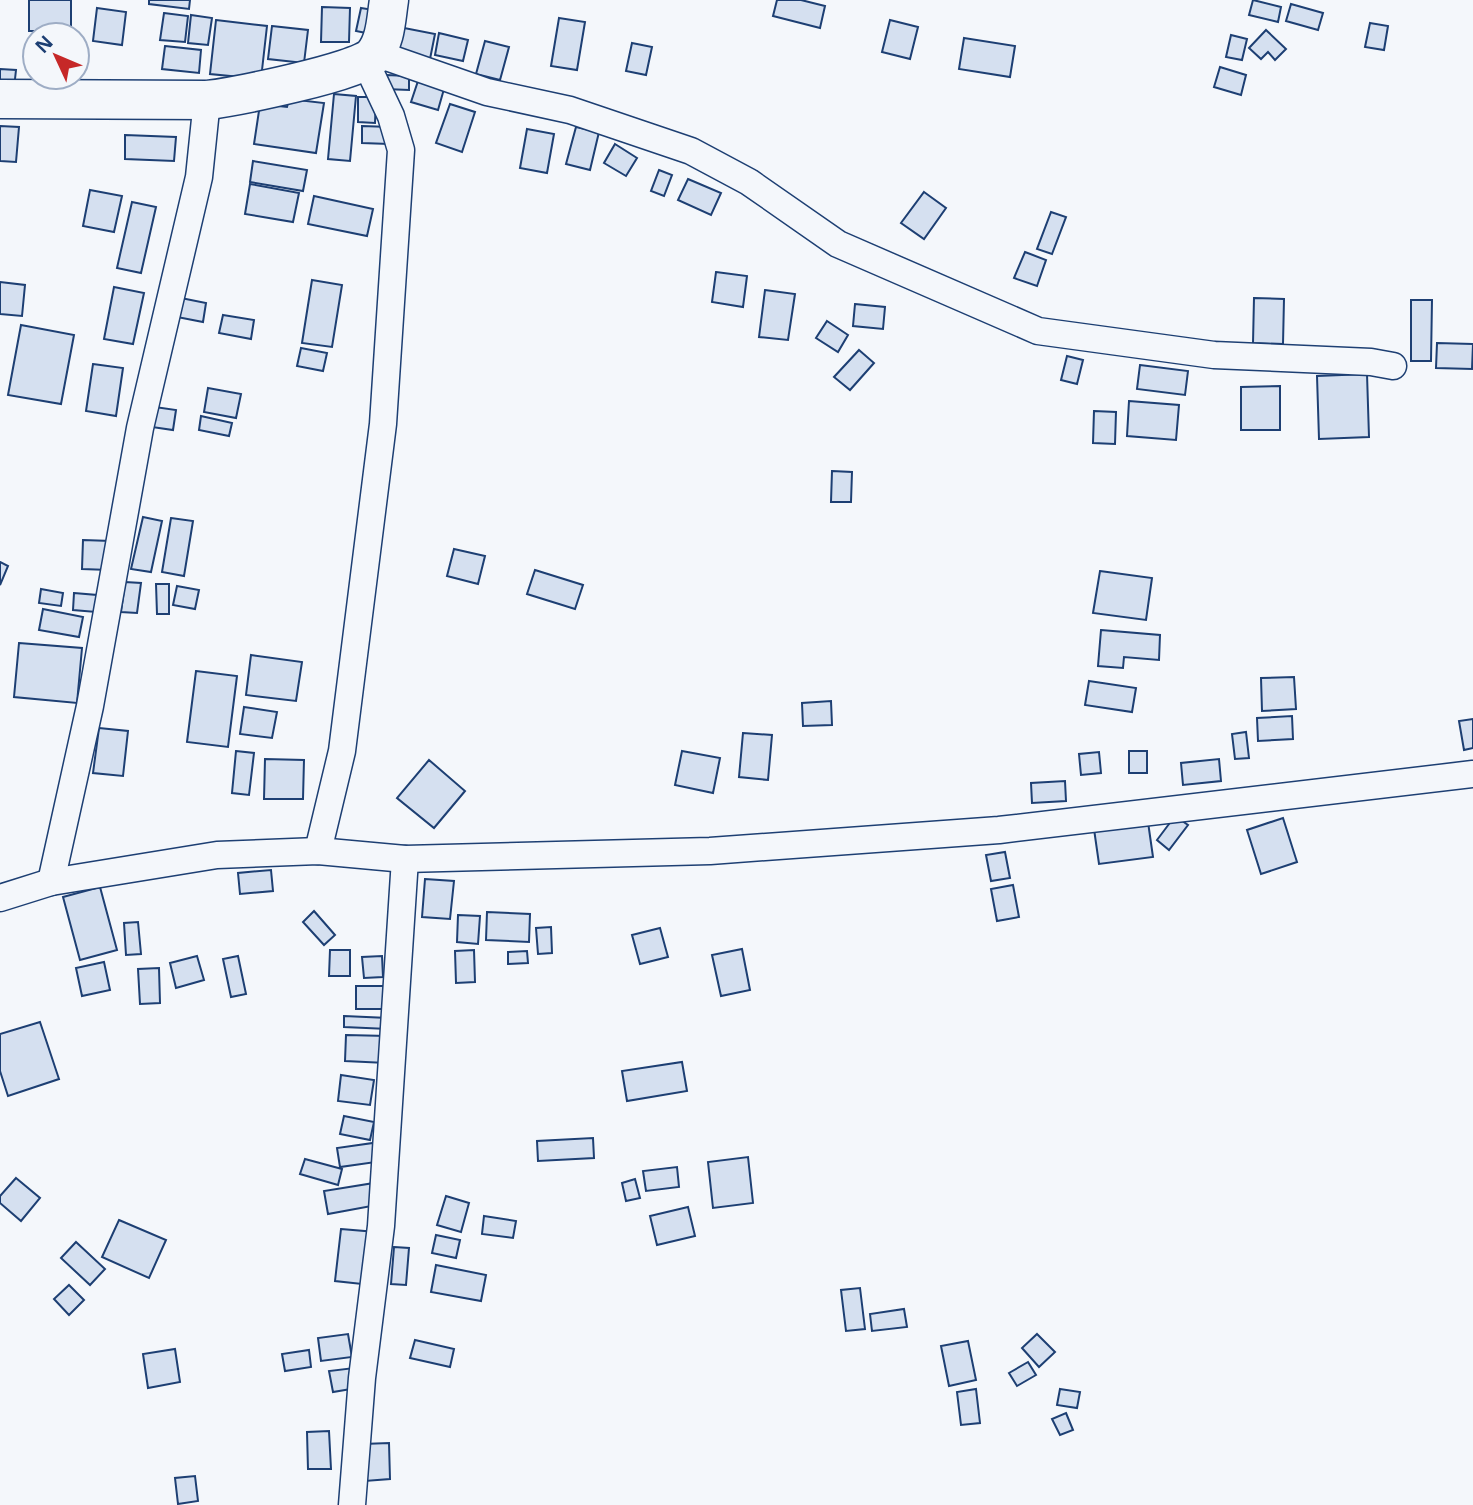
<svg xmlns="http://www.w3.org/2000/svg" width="1473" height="1505" font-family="'Open Sans',sans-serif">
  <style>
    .building { fill: #d5e0f0; stroke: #1d3f73; stroke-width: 2 }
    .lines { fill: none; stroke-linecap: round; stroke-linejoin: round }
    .street-casing { stroke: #1d3f73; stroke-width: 29 }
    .secondary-casing { stroke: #1d3f73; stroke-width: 41 }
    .street { stroke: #f4f7fb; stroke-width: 26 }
    .secondary { stroke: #f4f7fb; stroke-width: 38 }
  </style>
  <rect width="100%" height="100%" fill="#f4f7fb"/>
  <g class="building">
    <rect x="29" y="0" width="42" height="31"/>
    <polygon points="149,0 190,0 189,9 149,4"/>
    <polygon points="777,0 801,0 825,6 820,28 773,16"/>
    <polygon points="1253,0 1281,7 1278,22 1249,15"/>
    <polygon points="1291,4 1323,13 1318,30 1286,21"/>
    <polygon points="322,7 350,8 349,42 321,42"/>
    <polygon points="97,8 126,12 122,45 93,41"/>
    <polygon points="361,8 380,11 376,35 356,31"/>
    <polygon points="164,13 188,16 185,42 160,40"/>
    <polygon points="191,15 212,18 208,45 188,43"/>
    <polygon points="559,18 585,22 577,70 551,66"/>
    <polygon points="216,20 267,26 261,79 210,74"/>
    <polygon points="890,20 918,27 910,59 882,52"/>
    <polygon points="1370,23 1388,26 1384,50 1365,47"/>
    <polygon points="272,26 308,30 304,63 268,59"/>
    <polygon points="399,27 435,34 430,59 394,52"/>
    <polygon points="1266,30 1286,49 1275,60 1268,52 1261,59 1249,48"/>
    <polygon points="439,33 468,40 463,61 435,55"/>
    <polygon points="1231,35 1247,39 1242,60 1226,57"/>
    <polygon points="964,38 1015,46 1010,77 959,69"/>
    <polygon points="485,41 509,47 500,80 476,74"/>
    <polygon points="632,43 652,47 646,75 626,71"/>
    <polygon points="165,46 201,50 199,73 162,69"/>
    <polygon points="1220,67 1246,75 1241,95 1214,87"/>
    <polygon points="0,69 16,70 14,88 0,87"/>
    <polygon points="386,75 409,76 409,90 385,89"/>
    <polygon points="418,81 444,89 438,110 411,102"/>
    <polygon points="334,94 356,96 350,161 328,159"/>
    <polygon points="358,97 376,97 375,123 358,122"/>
    <polygon points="289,99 324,103 316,153 254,144 260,104 287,107"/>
    <polygon points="450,104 475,112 462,152 436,143"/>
    <polygon points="0,126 19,127 16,162 0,161"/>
    <polygon points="362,126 390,127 389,144 362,143"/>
    <polygon points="576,127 599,132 590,170 566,164"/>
    <polygon points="527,129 554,134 547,173 520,168"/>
    <polygon points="125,135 176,137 174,161 125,159"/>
    <polygon points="615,144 637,158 626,176 604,163"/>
    <polygon points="253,161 307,170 303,191 250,182"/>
    <polygon points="659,170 672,175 664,196 651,191"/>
    <polygon points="688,179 721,193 711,215 678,200"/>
    <polygon points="250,184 299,193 293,222 245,214"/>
    <polygon points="90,190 122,196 114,232 83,226"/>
    <polygon points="924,192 946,208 924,239 901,223"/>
    <polygon points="314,196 373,209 367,236 308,224"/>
    <polygon points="132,202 156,207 141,273 117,268"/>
    <polygon points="1051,212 1066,217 1052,254 1037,249"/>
    <polygon points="1025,252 1046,260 1037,286 1014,278"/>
    <polygon points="716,272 747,276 743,307 712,302"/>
    <polygon points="312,280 342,285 332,347 302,343"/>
    <polygon points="0,282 25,285 22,316 0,314"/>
    <polygon points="114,287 144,293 133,344 104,339"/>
    <polygon points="765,290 795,294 788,340 759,337"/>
    <polygon points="176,297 206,303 203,322 172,316"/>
    <polygon points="1254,298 1284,299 1283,344 1253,343"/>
    <polygon points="1411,300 1432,300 1431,361 1411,361"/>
    <polygon points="855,304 885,307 883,329 853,326"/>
    <polygon points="223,315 254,320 251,339 219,333"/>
    <polygon points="827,321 848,335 838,352 816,338"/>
    <polygon points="21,325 74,335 61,404 8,395"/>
    <polygon points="1437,343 1473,344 1472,369 1436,368"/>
    <polygon points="301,348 327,353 323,371 297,366"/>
    <polygon points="859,350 874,363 850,390 834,377"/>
    <polygon points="1067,356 1083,360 1077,384 1061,380"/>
    <polygon points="93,364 123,368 116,416 86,411"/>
    <polygon points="1140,365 1188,371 1185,395 1137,389"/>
    <polygon points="1367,374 1369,437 1319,439 1317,376"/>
    <polygon points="1280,386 1280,430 1241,430 1241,387"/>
    <polygon points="208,388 241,394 236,418 204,412"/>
    <polygon points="1129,401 1179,405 1176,440 1127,436"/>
    <polygon points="148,406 176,410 173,430 145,426"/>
    <polygon points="1094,411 1116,412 1115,444 1093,443"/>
    <polygon points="201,416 232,423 229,436 199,430"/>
    <polygon points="832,471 852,472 851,502 831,502"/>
    <polygon points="143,517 162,521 151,572 131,569"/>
    <polygon points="171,518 193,521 184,576 162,572"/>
    <polygon points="83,540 111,541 109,570 82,569"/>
    <polygon points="454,549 485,556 478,584 447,576"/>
    <polygon points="0,562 8,566 0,585"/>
    <polygon points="535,570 583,585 575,609 527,594"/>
    <polygon points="1100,571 1152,578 1146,620 1093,613"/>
    <polygon points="125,582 141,583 137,613 121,612"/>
    <polygon points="156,584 169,584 169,614 157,614"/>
    <polygon points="177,586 199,590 195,609 173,605"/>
    <polygon points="41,589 63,593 61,606 39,603"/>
    <polygon points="74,593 97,595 96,612 73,610"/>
    <polygon points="43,609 83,617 79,637 39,630"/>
    <polygon points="1101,630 1160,635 1159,660 1124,657 1123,668 1098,666"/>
    <polygon points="19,643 82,648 77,703 14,697"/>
    <polygon points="251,655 302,662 296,701 246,695"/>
    <polygon points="196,671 237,676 228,747 187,742"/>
    <polygon points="1294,677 1296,709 1262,711 1261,678"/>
    <polygon points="1089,681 1136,688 1132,712 1085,705"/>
    <polygon points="831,701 832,725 803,726 802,703"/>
    <polygon points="244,707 277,712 272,738 240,734"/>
    <polygon points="1292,716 1293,739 1258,741 1257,718"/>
    <polygon points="1473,719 1473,748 1464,750 1459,721"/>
    <polygon points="99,728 128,731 123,776 93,773"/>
    <polygon points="1246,732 1249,758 1235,759 1232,734"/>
    <polygon points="743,733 772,735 768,780 739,777"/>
    <polygon points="236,751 254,753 249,795 232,793"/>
    <polygon points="682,751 720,758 713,793 675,785"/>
    <rect x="1129" y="751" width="18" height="22"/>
    <polygon points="1099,752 1101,773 1081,775 1079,754"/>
    <polygon points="265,759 304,760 303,799 264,799"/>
    <polygon points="1219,759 1221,781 1183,785 1181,763"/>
    <polygon points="429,760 465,791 434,828 397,798"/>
    <polygon points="1065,781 1066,801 1032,803 1031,783"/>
    <polygon points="1175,816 1188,825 1169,850 1157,840"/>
    <polygon points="1283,818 1297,862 1261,874 1247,830"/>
    <polygon points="1148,822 1153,857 1099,864 1094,829"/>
    <polygon points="1005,852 1010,878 991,881 986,855"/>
    <polygon points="271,870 273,891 240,894 238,873"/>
    <polygon points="425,879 454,881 450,919 422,917"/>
    <polygon points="1013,885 1019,917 997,921 991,889"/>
    <polygon points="100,887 117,950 80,960 63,897"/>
    <polygon points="314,911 335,935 324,945 303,922"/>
    <polygon points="487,912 530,914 529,942 486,940"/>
    <polygon points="458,915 480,916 478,944 457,942"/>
    <polygon points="138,922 141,954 126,955 124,923"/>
    <polygon points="551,927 552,953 538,954 536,928"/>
    <polygon points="660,928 668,957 640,964 632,935"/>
    <polygon points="742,949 750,990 721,996 712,955"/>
    <polygon points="330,950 350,950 350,976 329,976"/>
    <polygon points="474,950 475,982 456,983 455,951"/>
    <polygon points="527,951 528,963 508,964 508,952"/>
    <polygon points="197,956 204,980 176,988 170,963"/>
    <polygon points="238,956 246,994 231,997 223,959"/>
    <polygon points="382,956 383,977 364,978 362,957"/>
    <polygon points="104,962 110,990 82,996 76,968"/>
    <polygon points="159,968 160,1003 140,1004 138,969"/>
    <polygon points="356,986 390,986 389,1009 356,1009"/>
    <polygon points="344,1016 388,1018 388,1029 344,1027"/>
    <polygon points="40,1022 59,1079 8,1096 0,1071 0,1034"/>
    <polygon points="346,1035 387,1036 386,1063 345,1061"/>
    <polygon points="682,1062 687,1091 627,1101 622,1071"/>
    <polygon points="341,1075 374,1080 370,1105 338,1101"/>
    <polygon points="344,1116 374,1122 370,1140 340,1134"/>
    <polygon points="593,1138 594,1158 538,1161 537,1141"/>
    <polygon points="373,1143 376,1162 340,1167 337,1148"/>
    <polygon points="748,1157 753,1203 713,1208 708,1162"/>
    <polygon points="305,1159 342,1169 338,1185 300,1174"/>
    <polygon points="677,1167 679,1187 646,1191 643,1171"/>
    <polygon points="16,1178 40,1198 21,1221 0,1203 0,1196"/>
    <polygon points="635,1179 640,1198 626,1201 622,1183"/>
    <polygon points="374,1183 377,1205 328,1214 324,1191"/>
    <polygon points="446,1196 469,1203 461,1232 437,1225"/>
    <polygon points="688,1207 695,1236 657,1245 650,1216"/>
    <polygon points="484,1216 516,1221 513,1238 482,1234"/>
    <polygon points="119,1220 166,1240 149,1278 102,1257"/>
    <polygon points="341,1229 376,1232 371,1285 335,1281"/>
    <polygon points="436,1235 460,1240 456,1258 432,1253"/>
    <polygon points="76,1242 105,1269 90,1285 61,1258"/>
    <polygon points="394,1247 409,1248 406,1285 391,1284"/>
    <polygon points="436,1265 486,1275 481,1301 431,1292"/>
    <polygon points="69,1285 84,1300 69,1315 54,1299"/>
    <polygon points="860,1288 865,1329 846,1331 841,1290"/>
    <polygon points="904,1309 907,1327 872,1331 870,1314"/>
    <polygon points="348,1334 352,1357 321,1361 318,1338"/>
    <polygon points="1037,1334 1055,1352 1039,1367 1022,1348"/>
    <polygon points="415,1340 454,1349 450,1367 410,1358"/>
    <polygon points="968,1341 976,1380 949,1386 941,1346"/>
    <polygon points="175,1349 180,1382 148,1388 143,1354"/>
    <polygon points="309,1350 311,1367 285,1371 282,1354"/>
    <polygon points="1028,1362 1036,1375 1017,1386 1009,1373"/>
    <polygon points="354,1368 357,1388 333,1392 329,1371"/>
    <polygon points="976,1389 980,1423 961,1425 957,1392"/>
    <polygon points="1060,1389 1080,1392 1077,1408 1057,1405"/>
    <polygon points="1066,1413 1073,1430 1060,1435 1052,1419"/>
    <polygon points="329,1431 331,1469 308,1469 307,1432"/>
    <polygon points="389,1443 390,1479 365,1481 363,1444"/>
    <polygon points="195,1476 198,1501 178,1504 175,1478"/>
  </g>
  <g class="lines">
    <defs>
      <g id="street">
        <polyline points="375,53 487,92 570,110 691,151 749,182 838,244 1038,331 1214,355 1371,362 1393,366"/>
        <polyline points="318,851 342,751 383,424 401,150 391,116 366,63"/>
        <polyline points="51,882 90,706 140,428 199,177 207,100"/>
        <polyline points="0,898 51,882 217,855 318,851 405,859 710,851 999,830 1473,774"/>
        <polyline points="352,1505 362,1378 381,1226 405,859"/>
      </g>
      <path id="secondary" d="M0,99L207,100C234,97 358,72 373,56C386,41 386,19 389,0"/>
    </defs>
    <use href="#street" class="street-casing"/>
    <use href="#secondary" class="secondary-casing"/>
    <use href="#street" class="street"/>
    <use href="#secondary" class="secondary"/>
  </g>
  <g transform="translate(56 56) rotate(314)"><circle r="33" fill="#f4f7fb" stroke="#9eadc5" stroke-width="2"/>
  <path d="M0-5L12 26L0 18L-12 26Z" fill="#c62828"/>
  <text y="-10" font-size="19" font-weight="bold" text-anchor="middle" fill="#1d3f73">N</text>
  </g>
</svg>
